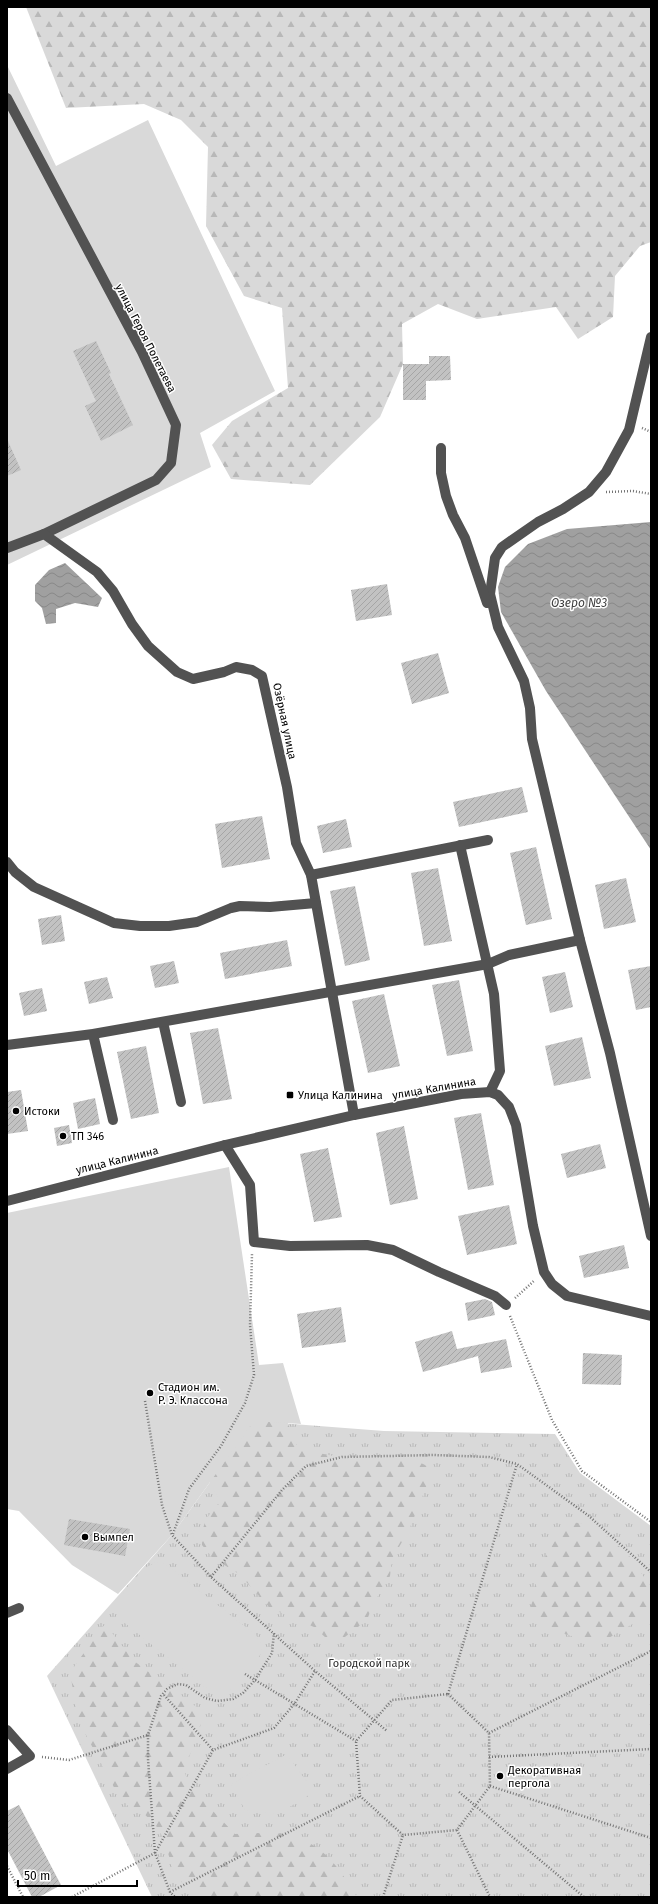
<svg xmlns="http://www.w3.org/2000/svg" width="658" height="1904" font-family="'Fira Sans',sans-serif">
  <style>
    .grass { fill: url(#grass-tufts) }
    .forest { fill: url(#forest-firs) }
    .garden { fill: #d9d9d9 }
    .water { fill: url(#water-waves) }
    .building { fill: url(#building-hatch) }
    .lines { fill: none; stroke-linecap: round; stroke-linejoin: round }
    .path { stroke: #747474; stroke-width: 2.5; stroke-dasharray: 1 2; stroke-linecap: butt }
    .minor { stroke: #525252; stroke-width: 10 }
    .poi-dot { fill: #000; stroke: #fff; stroke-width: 1.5 }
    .labels { text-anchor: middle; stroke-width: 3; stroke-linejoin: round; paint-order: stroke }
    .street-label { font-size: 11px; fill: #000; stroke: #fff }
    .poi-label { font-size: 11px; fill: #000; stroke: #fff; text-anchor: start }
    .park-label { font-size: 11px; fill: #303030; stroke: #fff }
    .water-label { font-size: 12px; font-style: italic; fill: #414141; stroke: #fff }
  </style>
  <defs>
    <pattern id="grass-tufts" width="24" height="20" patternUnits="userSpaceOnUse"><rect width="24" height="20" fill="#d9d9d9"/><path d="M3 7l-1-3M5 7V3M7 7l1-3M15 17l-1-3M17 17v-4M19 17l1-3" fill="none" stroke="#b8b8b8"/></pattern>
    <pattern id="forest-firs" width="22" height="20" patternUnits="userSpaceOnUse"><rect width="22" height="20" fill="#d9d9d9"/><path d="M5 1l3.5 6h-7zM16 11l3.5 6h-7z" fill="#b8b8b8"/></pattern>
    <pattern id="water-waves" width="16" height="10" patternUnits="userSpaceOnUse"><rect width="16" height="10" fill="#a0a0a0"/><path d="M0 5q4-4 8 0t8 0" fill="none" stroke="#888"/></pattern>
    <pattern id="building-hatch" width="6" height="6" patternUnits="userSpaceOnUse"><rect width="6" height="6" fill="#c2c2c2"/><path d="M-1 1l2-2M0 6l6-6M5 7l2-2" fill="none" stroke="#a5a5a5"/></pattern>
  </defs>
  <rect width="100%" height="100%" fill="#fff"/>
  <polygon class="grass" points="254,1421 384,1431 555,1434 580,1473 651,1526 651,1897 152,1897 47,1676 172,1535"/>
  <g class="forest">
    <polygon points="26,7 651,7 651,242 640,246 615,276 613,317 578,339 556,307 477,319 438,304 402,324 403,364 380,417 310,485 231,479 212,445 232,421 288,388 282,308 244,296 206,226 208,147 181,120 144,104 66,108"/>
    <path d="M272,1383L298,1449L349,1459L417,1461L431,1468L427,1485L409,1530L392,1559L390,1576L373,1604L367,1620L341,1640L325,1637L314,1627L270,1608L239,1574L213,1558L202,1545C202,1523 205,1518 221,1502L192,1451Z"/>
    <polygon points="566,1522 592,1524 627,1553 651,1587 651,1613 607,1639 590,1642 541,1626 529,1615 540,1566"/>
    <path d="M105,1624L134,1661L198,1708L201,1724L184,1771L190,1787L235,1834C251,1834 270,1831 285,1834C322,1842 339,1867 357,1897H205L183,1884L173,1870L164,1839L155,1824L143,1813L128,1806L117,1793L78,1720L70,1672Z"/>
  </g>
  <g class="garden">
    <polygon points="7,65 56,166 148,120 275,391 200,433 211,467 7,565"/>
    <polygon points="229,1167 259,1365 283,1363 301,1424 254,1421 172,1535 118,1594 72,1565 19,1511 7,1509 7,1213"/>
    <polygon points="156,1562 165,1564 256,1635 262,1646 261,1654 233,1689 222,1693 210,1691 121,1620 117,1612 117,1601 143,1569"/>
    <polygon points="287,1754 314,1792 278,1814 245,1810 231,1784"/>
  </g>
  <g class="water">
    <polygon points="651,522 651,850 546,691 501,612 498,587 505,567 528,544 567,529"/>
    <polygon points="65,563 102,598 98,607 75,603 56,609 56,623 46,624 42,608 35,601 35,585 49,570"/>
  </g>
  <g class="building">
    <polygon points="96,341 111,373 109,374 133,425 101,441 85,406 96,401 73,351"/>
    <polygon points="429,356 450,356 451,380 426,381 426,400 403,400 403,364 429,364"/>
    <polygon points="7,439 21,470 7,476"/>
    <polygon points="387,584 392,615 356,621 351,590"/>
    <polygon points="438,653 449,693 412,704 401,663"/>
    <polygon points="522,787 528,812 459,827 453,802"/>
    <polygon points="262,816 270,859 222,868 215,824"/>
    <polygon points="346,819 352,847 323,853 317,826"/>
    <polygon points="536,847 552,919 526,925 510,853"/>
    <polygon points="438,868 452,941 424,946 411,873"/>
    <polygon points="626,878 636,922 604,929 595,885"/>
    <polygon points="355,886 370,960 345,966 330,891"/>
    <polygon points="61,915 65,941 42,945 38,919"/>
    <polygon points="287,940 292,966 225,979 220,953"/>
    <polygon points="174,961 179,983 155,988 150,966"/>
    <polygon points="651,966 651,1007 636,1010 628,970"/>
    <polygon points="565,972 573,1007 550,1013 542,977"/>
    <polygon points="107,977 113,998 89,1004 84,982"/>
    <polygon points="459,980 473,1051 447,1056 432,985"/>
    <polygon points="42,988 47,1011 24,1016 19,993"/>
    <polygon points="384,994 400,1066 368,1073 352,1001"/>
    <polygon points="218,1028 232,1099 203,1104 190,1033"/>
    <polygon points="582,1037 591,1078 554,1086 545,1046"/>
    <polygon points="146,1046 159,1113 131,1119 117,1052"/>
    <polygon points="21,1090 28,1131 7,1134 7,1092"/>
    <polygon points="95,1098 100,1124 78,1129 73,1103"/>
    <polygon points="481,1113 494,1185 468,1190 454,1118"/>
    <polygon points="69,1125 72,1143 57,1146 54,1128"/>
    <polygon points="404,1126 418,1199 390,1205 376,1133"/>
    <polygon points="600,1144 606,1168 567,1178 561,1154"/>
    <polygon points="328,1148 342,1217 314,1222 300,1154"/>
    <polygon points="509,1205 517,1244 467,1255 458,1216"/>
    <polygon points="624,1245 629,1268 584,1278 579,1256"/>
    <polygon points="485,1299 492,1302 495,1315 468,1321 465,1303"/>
    <polygon points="341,1307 346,1342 302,1348 297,1314"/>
    <polygon points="452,1331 457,1349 506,1339 512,1367 481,1373 478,1356 423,1372 415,1342"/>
    <polygon points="583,1353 622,1355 621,1385 582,1384"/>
    <polygon points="69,1519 130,1529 125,1556 64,1545"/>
    <polygon points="19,1805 61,1885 39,1897 32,1897 7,1849 7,1811"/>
  </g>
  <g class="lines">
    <g class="path">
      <polyline points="642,428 651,432"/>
      <polyline points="606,492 633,491 651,494"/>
      <polyline points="515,1298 535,1280"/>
      <polyline points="510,1316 552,1420 582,1471 651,1522"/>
      <polyline points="145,1401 162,1505 172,1535 211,1577 315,1671 387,1731"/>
      <polyline points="173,1534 189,1489 221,1446 245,1403 254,1375 250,1325 252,1254"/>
      <polyline points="211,1577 282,1490 306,1466 342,1457 434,1455 489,1457 517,1464 589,1516 651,1572"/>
      <polyline points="245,1674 356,1741"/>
      <polygon points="448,1694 489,1733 490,1786 457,1830 403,1835 360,1796 356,1741 392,1700"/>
      <polyline points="448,1694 517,1464"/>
      <polyline points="164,1695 213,1750"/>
      <polyline points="489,1733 651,1651"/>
      <polyline points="42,1757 69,1760 148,1735"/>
      <polyline points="489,1757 651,1749"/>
      <polyline points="490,1786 651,1838"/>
      <polyline points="459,1792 584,1897"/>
      <polyline points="457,1830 490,1897"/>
      <polyline points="155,1853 148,1759 148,1735 161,1696 167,1689 177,1684 186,1685 205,1698 217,1701 233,1699 243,1693 255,1680 272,1653 274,1633"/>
      <polyline points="155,1853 213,1750 274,1728 295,1703 315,1671"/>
      <polyline points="7,1866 23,1897"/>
      <polyline points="170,1892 360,1796"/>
      <polyline points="72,1897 155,1853 170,1892 175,1897"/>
      <polyline points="383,1897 403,1835"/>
    </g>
    <g class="minor">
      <polyline points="7,98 142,352 176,425 171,463 156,480 44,534"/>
      <polyline points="651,337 629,430 606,472 589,492 563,509 538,522 502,547 495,558 490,594 498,627 524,681 530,708 532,739 580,940 610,1053 651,1236"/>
      <polyline points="441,448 441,473 446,496 453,515 465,538 487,603"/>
      <polyline points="7,548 44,534 97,572 113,591 132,624 148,646 177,672 193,679 224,672 236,667 252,670 262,676 287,787 296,843 311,875 354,1115"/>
      <polyline points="460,845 494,994 500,1071 490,1092"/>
      <polyline points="7,862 15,872 34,887 114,923 140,926 169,926 197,922 231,908 240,906 270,907 316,903"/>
      <polyline points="311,875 488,840"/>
      <polyline points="163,1022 181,1102"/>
      <polyline points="93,1034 113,1120"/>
      <polyline points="7,1045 93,1034 488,964 509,955 580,940"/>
      <polyline points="225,1145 250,1185 254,1242 290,1246 367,1245 393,1250 439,1272 495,1296 506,1305"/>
      <polyline points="7,1201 225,1145 354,1115 461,1094 490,1092 498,1095 509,1107 516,1125 533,1226 544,1272 552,1284 567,1296 651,1316"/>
      <polyline points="7,1613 19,1608"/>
      <polyline points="7,1730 30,1756 7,1769"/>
    </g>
  </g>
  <g class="poi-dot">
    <rect x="286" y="1091" width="8" height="8" rx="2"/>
    <circle cx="16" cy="1111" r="4"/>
    <circle cx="63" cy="1136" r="4"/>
    <circle cx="150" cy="1393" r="4"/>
    <circle cx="85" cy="1537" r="4"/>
    <circle cx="500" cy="1776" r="4"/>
  </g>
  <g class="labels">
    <g class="street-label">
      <text transform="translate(146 338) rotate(63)" y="4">улица Героя Полетаева</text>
      <text transform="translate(285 721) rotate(78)" y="4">Озёрная улица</text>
      <text transform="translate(434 1088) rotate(-10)" y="4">улица Калинина</text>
      <text transform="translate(117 1160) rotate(-14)" y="4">улица Калинина</text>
    </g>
    <g class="poi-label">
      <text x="298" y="1099">Улица Калинина</text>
      <text x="24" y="1115">Истоки</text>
      <text x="71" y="1140">ТП 346</text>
      <text x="158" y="1391">Стадион им.<tspan x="158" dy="13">Р. Э. Классона</tspan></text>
      <text x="93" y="1541">Вымпел</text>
      <text x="508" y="1774">Декоративная<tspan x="508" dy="13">пергола</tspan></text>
    </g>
    <g class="park-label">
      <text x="369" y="1667">Городской парк</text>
    </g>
    <g class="water-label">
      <text x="579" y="607">Озеро №3</text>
    </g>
  </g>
  <rect width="658" height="1904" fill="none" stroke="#000000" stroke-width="16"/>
  <path d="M18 1880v6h119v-6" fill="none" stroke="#000000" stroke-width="2"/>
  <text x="24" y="1880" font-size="12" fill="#000000" stroke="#ffffff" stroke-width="3" paint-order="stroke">50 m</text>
</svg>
